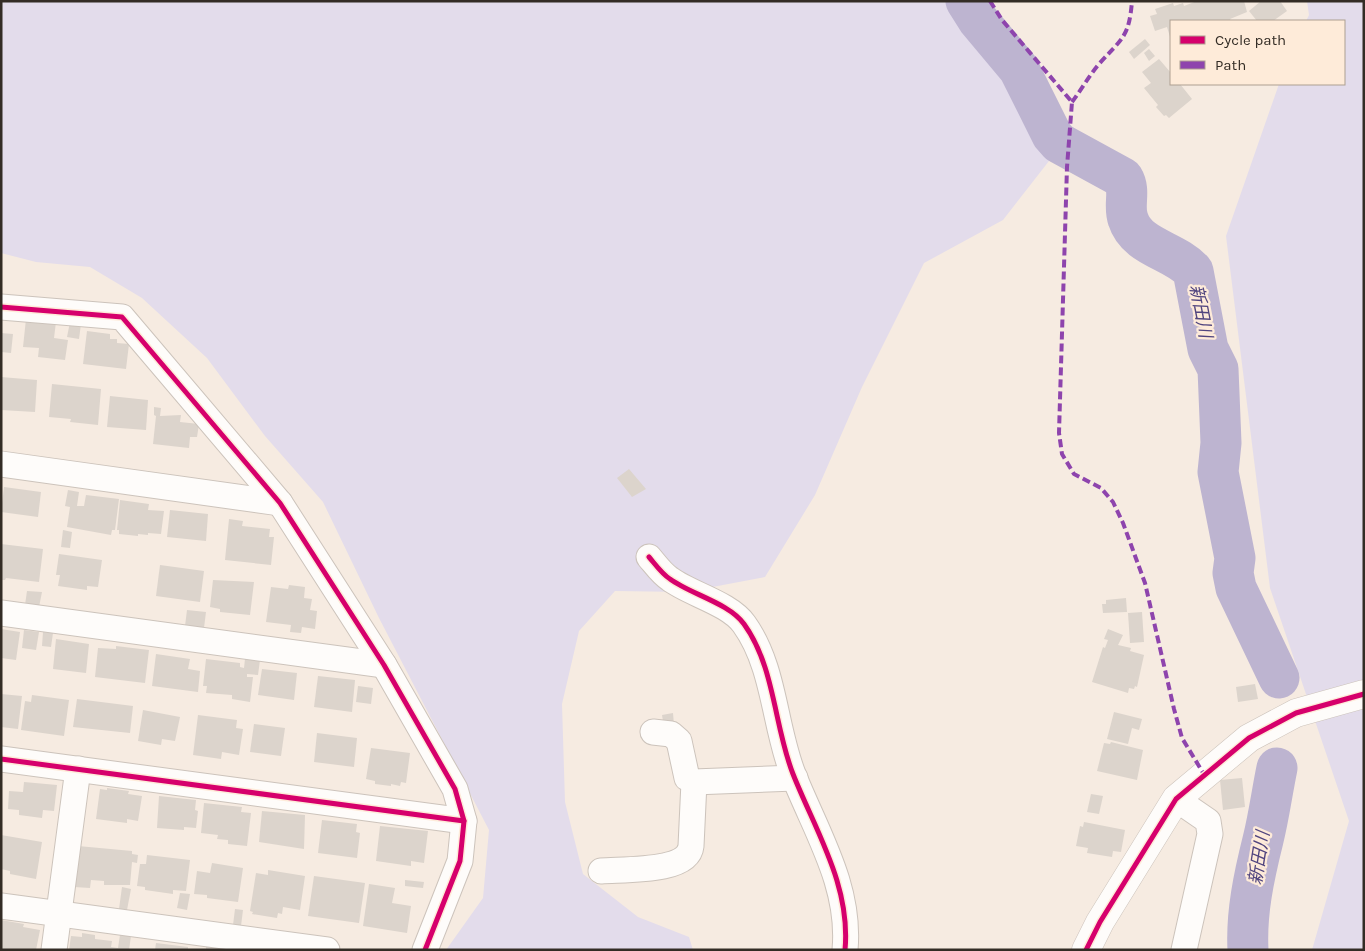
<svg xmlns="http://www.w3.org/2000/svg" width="1365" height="951" font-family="Karla,'Noto Sans JP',sans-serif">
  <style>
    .green { fill: #e3dceb }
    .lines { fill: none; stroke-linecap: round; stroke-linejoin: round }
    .river { stroke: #bdb4d0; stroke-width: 41 }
    .building { fill: #dcd4cc }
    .street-casing { stroke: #ccc3bb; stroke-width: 27 }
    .secondary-casing { stroke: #ccc3bb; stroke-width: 29 }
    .street { stroke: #fefcfa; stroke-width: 25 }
    .secondary { stroke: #fefcfa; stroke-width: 28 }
    .quiet { stroke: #8e44ad; stroke-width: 4; stroke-dasharray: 8 4; stroke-linecap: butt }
    .cycleway-casing { stroke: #feebd9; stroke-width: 8 }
    .cycleway { stroke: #d6006c; stroke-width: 5 }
    .labels { text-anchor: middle; stroke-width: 4.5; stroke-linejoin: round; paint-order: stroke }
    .water-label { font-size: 18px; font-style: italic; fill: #51457f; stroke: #feebd9 }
  </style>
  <rect width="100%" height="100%" fill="#f6ebe1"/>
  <g class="green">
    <polygon points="1,1 955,1 1029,114 1049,161 1003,220 924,263 862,387 815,495 765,577 686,592 615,591 579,631 562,704 565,802 583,874 638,917 689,937 693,950 446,950 483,898 489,830 379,618 323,502 265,436 207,358 142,298 90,267 36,262 1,253"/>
    <polygon points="1307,1 1364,1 1364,950 1312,950 1349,821 1270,588 1226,236 1279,84 1344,84 1344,21 1306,21 1309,15"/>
  </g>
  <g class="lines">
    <g class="river">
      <path d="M966,1L978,20L1019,69L1052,135L1059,143L1123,178C1131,191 1123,205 1128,219C1137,248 1174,250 1193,271L1208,349L1218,369L1221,443L1218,472L1235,558L1233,573L1236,588L1279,678"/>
      <path d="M1248,950C1246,913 1254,876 1263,840C1269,816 1272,792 1277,768"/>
    </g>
  </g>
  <g class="building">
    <polygon points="1197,1 1244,1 1247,12 1230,19 1231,21 1171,21 1171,40 1167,27 1155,31 1150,16 1157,14 1155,9 1173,3 1174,6 1183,3 1184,6"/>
    <polygon points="1261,1 1280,1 1287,11 1273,21 1257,21 1249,11"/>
    <polygon points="1145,39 1150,45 1134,59 1129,52"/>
    <polygon points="1149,49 1155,56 1149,61 1144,53"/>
    <polygon points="1159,59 1171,73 1171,84 1180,84 1192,99 1169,118 1166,115 1164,116 1156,107 1158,105 1144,88 1151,83 1142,72"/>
    <polygon points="26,319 56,322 54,338 68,340 65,360 38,357 39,348 23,347"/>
    <polygon points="70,322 81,324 79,339 67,337"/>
    <polygon points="87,331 110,334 110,339 117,339 117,343 129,344 126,369 83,364"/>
    <polygon points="1,333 13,334 11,353 1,352"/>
    <polygon points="1,377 37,380 35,412 1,410"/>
    <polygon points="52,384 101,389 98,425 70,422 71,419 49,417"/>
    <polygon points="110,396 148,400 146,430 107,427"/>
    <polygon points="154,407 161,408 160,416 181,415 180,422 199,424 197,437 190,437 189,448 153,444 156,416 154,415"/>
    <polygon points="629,469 646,489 632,497 617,478"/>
    <polygon points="4,487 41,492 38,517 1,512"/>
    <polygon points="68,490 79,492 77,506 84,506 86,495 119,499 115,530 112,530 111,535 67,527 70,507 65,506"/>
    <polygon points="120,500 149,504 148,510 164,511 161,534 148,533 148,535 138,534 138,536 119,534 119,530 117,530"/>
    <polygon points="170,510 208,514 206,541 167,537"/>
    <polygon points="229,519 243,521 242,526 270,529 269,537 274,537 271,565 225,560"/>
    <polygon points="63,530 72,532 70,548 61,547"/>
    <polygon points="1,544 43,549 39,582 6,578 5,580 1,580"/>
    <polygon points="59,554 102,560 98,587 87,586 87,590 58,586 60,575 56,575"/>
    <polygon points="160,565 204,571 200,602 156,596"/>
    <polygon points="213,580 254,582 250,615 220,612 220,609 210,607"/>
    <polygon points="289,585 305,587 304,598 312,599 310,610 317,611 315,629 302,627 301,633 290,632 291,625 266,622 271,587 288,589"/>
    <polygon points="27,591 42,592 39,607 25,605"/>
    <polygon points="1126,598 1127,612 1103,613 1102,604 1106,604 1106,600"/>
    <polygon points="187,610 206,612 204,628 185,626"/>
    <polygon points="1142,612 1144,642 1130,643 1128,613"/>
    <polygon points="1,629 20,632 16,660 1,658"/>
    <polygon points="1108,629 1123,635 1118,645 1131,648 1130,651 1144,655 1137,687 1135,686 1134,689 1129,688 1128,693 1092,682 1103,647 1105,648 1108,640 1104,639"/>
    <polygon points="24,630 39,632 36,650 22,648"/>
    <polygon points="43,632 53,633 51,647 42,646"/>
    <polygon points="56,639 89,644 86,673 53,669"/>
    <polygon points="116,646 149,650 145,683 95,677 98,648 116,649"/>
    <polygon points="156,654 190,659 188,669 200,671 198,692 152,686"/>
    <polygon points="206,659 240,663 240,667 244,668 245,659 260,660 258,675 247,674 247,677 253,677 250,702 232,699 232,695 206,693 207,686 203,686"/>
    <polygon points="262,669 297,673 294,700 258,695"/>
    <polygon points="318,676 355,680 352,712 314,707"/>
    <polygon points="1255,684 1258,699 1238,702 1236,687"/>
    <polygon points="358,686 373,688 371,704 356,702"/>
    <polygon points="1,694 22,696 18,729 1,727"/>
    <polygon points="32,695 69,700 64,736 21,730 25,701 31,702"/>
    <polygon points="77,699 133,706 130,733 73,727"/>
    <polygon points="143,710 180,717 175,741 162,739 161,745 138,741"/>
    <polygon points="1114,712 1142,719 1139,730 1132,728 1128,744 1107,739"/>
    <polygon points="673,713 674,725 664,727 662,715"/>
    <polygon points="198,715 237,720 236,728 243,729 239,755 222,752 221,759 193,755"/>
    <polygon points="254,724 285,728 281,756 250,752"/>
    <polygon points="317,733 357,738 354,767 314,762"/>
    <polygon points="1111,742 1143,750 1137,780 1097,771 1104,743 1110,744"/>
    <polygon points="371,748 410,753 406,783 401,782 400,786 391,784 391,786 375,784 375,781 366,779"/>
    <polygon points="1242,778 1245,807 1223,810 1220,780"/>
    <polygon points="24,782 57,785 54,811 43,810 42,818 19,815 19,810 8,809 9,791 23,792"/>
    <polygon points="107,788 129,791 128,794 142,796 138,821 127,819 127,823 96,819 100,789 107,790"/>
    <polygon points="1091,794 1103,796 1099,814 1087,812"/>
    <polygon points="159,796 196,800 195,810 198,811 196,828 184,827 184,830 157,828"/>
    <polygon points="204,803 242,807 241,812 251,813 247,846 228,844 228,840 217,839 218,835 201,833"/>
    <polygon points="262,811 305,815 304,849 259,842"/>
    <polygon points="322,820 357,824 356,832 360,833 357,858 318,853"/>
    <polygon points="1084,822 1125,830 1121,852 1113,851 1112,857 1087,853 1088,848 1076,846 1080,826 1083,827"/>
    <polygon points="380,826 428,831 424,863 411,861 411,866 376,861"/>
    <polygon points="1,835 42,842 36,879 10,874 10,871 1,869"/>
    <polygon points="78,846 132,851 132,854 138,855 137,863 132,862 130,885 104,885 104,881 91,880 90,888 74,887"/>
    <polygon points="147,855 190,860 186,891 173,890 173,894 145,890 145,887 137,886 140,864 146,864"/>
    <polygon points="212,863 243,868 238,902 207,898 207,895 194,894 197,871 210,873"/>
    <polygon points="268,870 305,876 300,910 283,907 282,914 278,913 277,918 252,914 253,912 250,911 256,873 268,875"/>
    <polygon points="314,876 365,883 359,923 308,916"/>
    <polygon points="405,880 424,882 423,888 405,886"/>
    <polygon points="369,884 395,888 392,903 411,906 407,933 363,926"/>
    <polygon points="122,887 131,889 127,910 119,909"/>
    <polygon points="180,893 190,894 187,910 177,908"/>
    <polygon points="235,909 243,910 241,926 233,925"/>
    <polygon points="1,920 24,924 23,927 40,930 36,950 1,950"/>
    <polygon points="82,933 95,935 95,939 112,941 111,947 118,948 120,935 131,936 129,950 69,950 71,936 82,937"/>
    <polygon points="156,943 188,947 188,950 155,950"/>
    <polygon points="206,945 234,950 206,950"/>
  </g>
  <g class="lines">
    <defs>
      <g id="street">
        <polyline points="1,307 122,317 280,503 384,665 455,789 464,821 460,861 425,950"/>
        <polyline points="1,464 280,503"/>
        <path d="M649,557C655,564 662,574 670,579C690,594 729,603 744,624C775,667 774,726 793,774C816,832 851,886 845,950"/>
        <polyline points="1,613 384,665"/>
        <polyline points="653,732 671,734 679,741 687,778 694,782 795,778"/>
        <polyline points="1,759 464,821"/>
        <polyline points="1176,799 1208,821 1210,834 1184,950"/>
        <path d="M601,871C623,869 688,873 691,846L694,782"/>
        <polyline points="1,906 327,950"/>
        <polyline points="54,950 78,769"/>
      </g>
      <polyline id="secondary" points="1086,950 1100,922 1176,799 1249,738 1296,713 1364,694"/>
    </defs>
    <use href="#street" class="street-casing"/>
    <use href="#secondary" class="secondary-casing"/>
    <use href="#street" class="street"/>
    <use href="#secondary" class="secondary"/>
    <g class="quiet">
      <polyline points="990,1 1002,20 1072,102 1067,167 1059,433 1062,454 1074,474 1101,488 1113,502 1123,523 1145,583 1174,709 1182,738 1205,776"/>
      <path d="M1072,102C1081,90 1089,76 1099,64C1122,38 1129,38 1132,1"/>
    </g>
    <defs>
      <g id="cycleway">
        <polyline points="1,307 122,317 280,503 384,665 455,789 464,821 460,861 425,950"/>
        <path d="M649,557C655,564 662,574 670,579C690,594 729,603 744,624C775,667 774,726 793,774C816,832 851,886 845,950"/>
        <polyline points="1,759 464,821"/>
        <polyline points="1086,950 1100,922 1176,799 1249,738 1296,713 1364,694"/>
      </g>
    </defs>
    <use href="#cycleway" class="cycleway-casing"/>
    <use href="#cycleway" class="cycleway"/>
  </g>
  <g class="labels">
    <g class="water-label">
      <text transform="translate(1201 311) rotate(79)" y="6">新田川</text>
      <text transform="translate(1259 858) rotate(-81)" y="6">新田川</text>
    </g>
  </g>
  <rect width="1365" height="951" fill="none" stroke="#332c25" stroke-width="5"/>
  <rect x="1170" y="20" width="175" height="65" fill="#feebd9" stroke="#ad9f91"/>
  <rect x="1180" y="36" width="25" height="8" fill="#d6006c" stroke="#ad9f91"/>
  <text x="1215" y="45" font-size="15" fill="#332c25">Cycle path</text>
  <rect x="1180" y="61" width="25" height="8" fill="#8e44ad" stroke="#ad9f91"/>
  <text x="1215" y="70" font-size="15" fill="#332c25">Path</text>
</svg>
